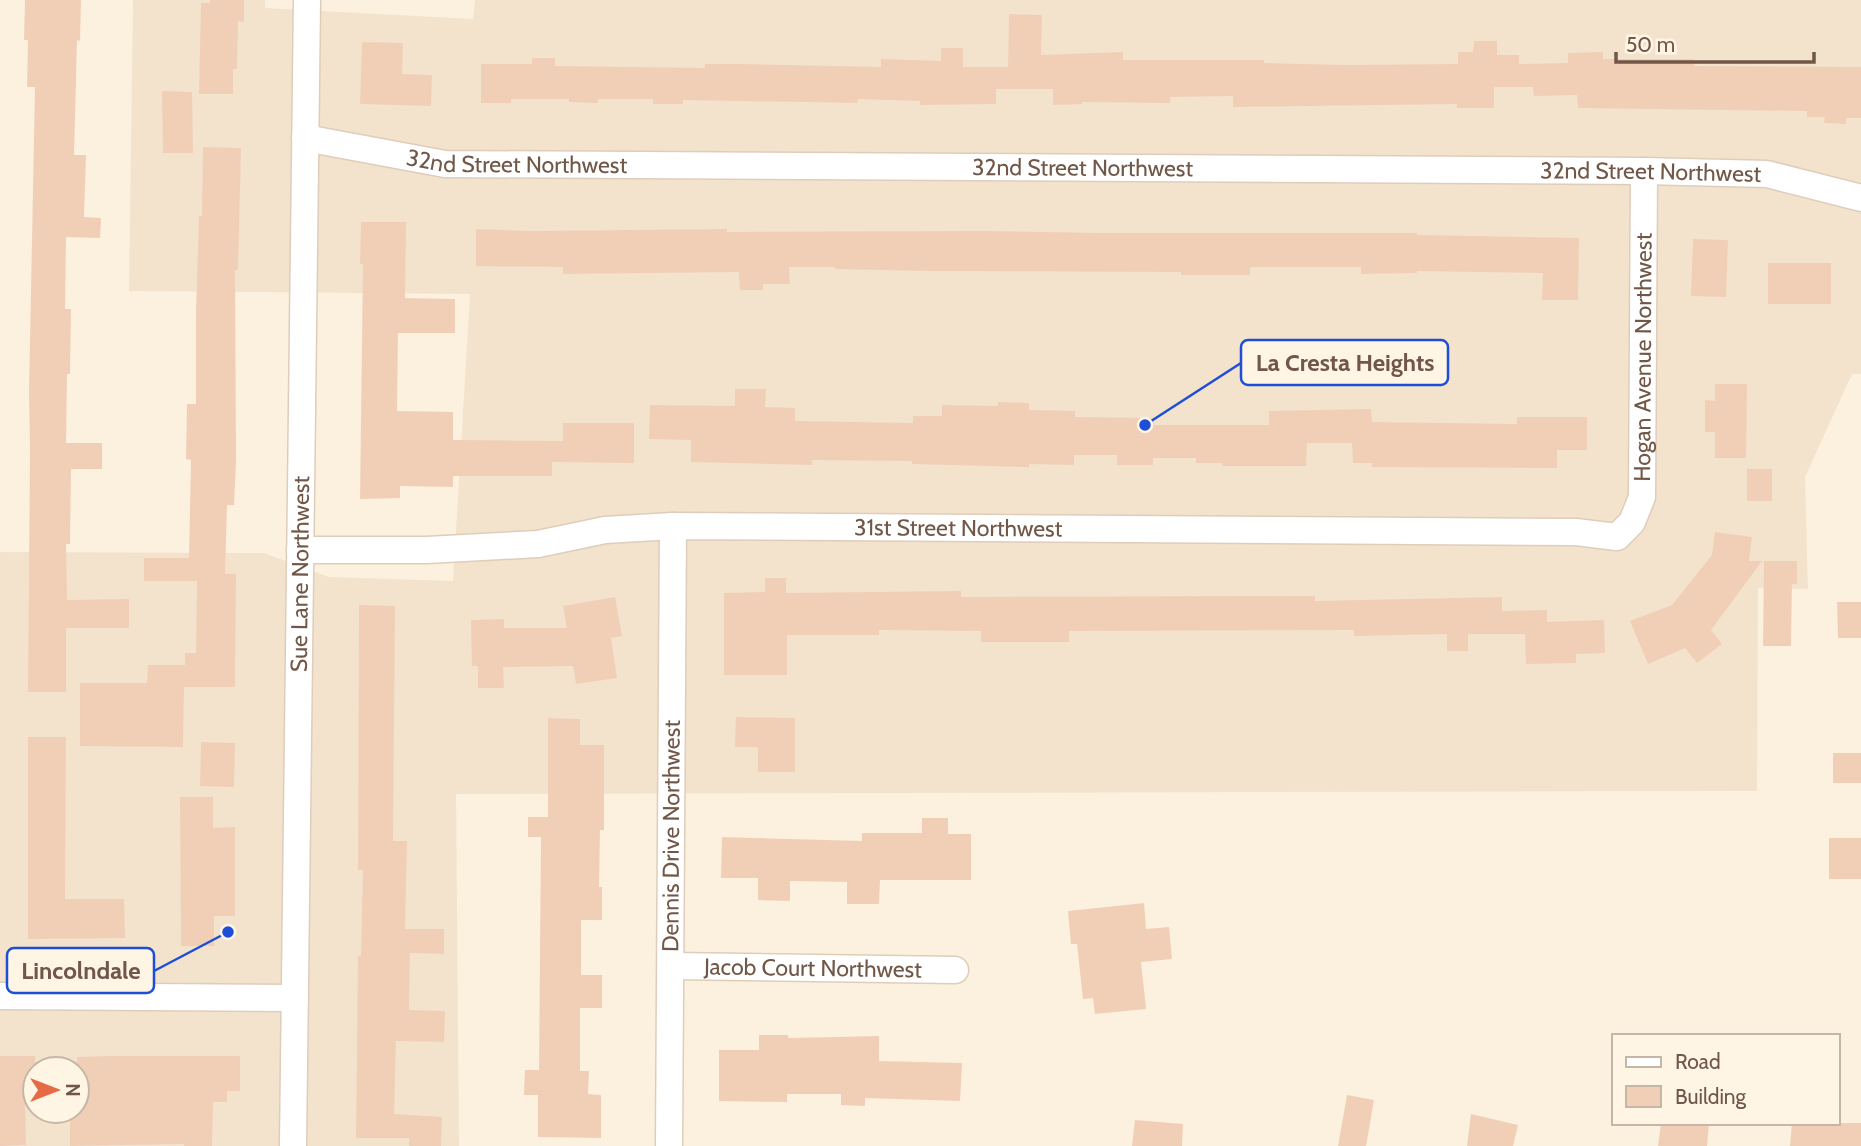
<svg xmlns="http://www.w3.org/2000/svg" width="1861" height="1146" font-family="Cabin,sans-serif">
  <style>
    .residential { fill: #f3e3cd; fill-rule: evenodd }
    .building { fill: #f1cfb7 }
    .lines { fill: none; stroke-linecap: round; stroke-linejoin: round }
    .street-casing { stroke: #dfcdbb; stroke-width: 29 }
    .street { stroke: #fff; stroke-width: 26 }
    .labels { text-anchor: middle; stroke-width: 6; stroke-linejoin: round; paint-order: stroke }
    .street-label { font-size: 23px; fill: #715747; stroke: #fff5e5 }
    .leader { fill: none; stroke: #1d4ed8; stroke-width: 2.5 }
    .callout-dot { fill: #1d4ed8; stroke: #fff5e5; stroke-width: 2.5 }
    .callout { fill: #fff5e5; stroke: #1d4ed8; stroke-width: 2.5 }
    .callout-label { font-size: 24px; text-anchor: middle; font-weight: bold; fill: #715747 }
  </style>
  <rect width="100%" height="100%" fill="#fcf1df"/>
  <path class="residential" d="M133,0H265V8L473,19L475,0H1861V374H1852L1805,477L1808,589L1758,588L1757,791L456,794L459,1146H0V552L264,553L329,577L453,581L470,294L129,291ZM35,1069H77V1111H35Z"/>
  <g class="building">
    <polygon points="25,0 81,0 80,41 77,40 74,155 86,155 84,217 101,218 100,238 66,237 65,309 71,309 70,374 67,374 66,443 102,443 102,469 71,469 70,544 66,544 67,600 129,599 129,628 66,628 66,692 28,692 30,450 29,392 35,87 27,87 28,40 24,40"/>
    <polygon points="210,0 244,0 244,22 238,21 237,69 233,69 233,94 199,94 201,3 210,3"/>
    <polygon points="1009,14 1042,15 1041,55 1123,52 1123,60 1264,60 1264,63 1347,65 1458,64 1458,52 1473,52 1474,41 1497,41 1497,55 1519,55 1519,64 1568,63 1568,53 1603,52 1603,59 1694,59 1694,66 1861,67 1861,118 1846,118 1846,124 1824,123 1825,117 1807,117 1807,111 1578,108 1577,95 1534,96 1533,87 1494,87 1494,108 1457,108 1457,104 1233,107 1233,96 1170,97 1170,103 1082,102 1082,104 1053,105 1053,89 996,89 996,104 920,105 920,101 858,99 857,103 683,100 683,104 653,104 653,99 598,99 598,103 569,102 569,99 511,99 511,103 481,103 481,64 532,64 532,58 555,58 555,66 705,68 705,64 739,64 881,67 881,59 941,61 941,48 963,48 963,67 1008,67"/>
    <polygon points="362,42 403,43 402,74 432,75 431,106 360,104"/>
    <polygon points="162,91 192,92 193,153 163,153"/>
    <polygon points="203,147 241,148 238,270 235,270 236,461 234,505 227,505 225,574 236,574 235,687 184,687 183,747 80,746 80,683 147,683 148,665 185,665 185,653 196,653 197,581 144,581 144,558 189,558 191,460 186,459 187,404 196,404 196,313 199,216 202,216"/>
    <polygon points="361,222 406,222 405,298 455,299 455,333 398,333 397,411 453,412 453,440 563,441 563,423 634,423 634,463 552,462 552,476 453,476 453,487 400,486 400,498 360,499 363,264 360,264"/>
    <polygon points="476,229 531,231 727,229 727,232 984,231 1101,233 1417,233 1417,235 1579,238 1578,300 1542,300 1543,273 1417,271 1417,273 1361,274 1361,267 1250,267 1250,275 1181,275 1181,272 928,271 835,269 835,267 789,267 790,284 763,284 763,290 740,290 739,272 563,274 563,267 476,266"/>
    <polygon points="1693,239 1728,240 1726,297 1691,296"/>
    <rect x="1768" y="263" width="63" height="41"/>
    <polygon points="1715,384 1747,384 1746,458 1715,458 1715,432 1705,432 1705,400 1715,401"/>
    <polygon points="735,389 766,389 765,407 795,408 795,421 913,423 913,416 942,416 942,405 998,406 998,402 1029,403 1029,410 1075,411 1075,417 1154,418 1154,425 1269,425 1269,411 1371,409 1372,422 1517,424 1517,417 1587,417 1587,450 1557,450 1557,468 1372,467 1372,463 1353,463 1352,443 1307,443 1306,466 1222,466 1222,463 1196,463 1196,458 1153,458 1153,465 1117,465 1117,455 1074,455 1074,465 1029,464 1029,467 912,464 912,461 812,460 812,465 691,462 691,440 649,439 650,405 735,406"/>
    <rect x="1747" y="469" width="25" height="32"/>
    <polygon points="1715,532 1752,537 1749,561 1762,561 1711,630 1722,644 1697,663 1685,648 1648,664 1630,621 1672,605 1712,555"/>
    <polygon points="1764,561 1797,561 1797,584 1792,584 1791,646 1763,646"/>
    <polygon points="765,578 786,578 786,593 961,591 961,597 1315,596 1315,601 1502,597 1502,611 1547,610 1547,622 1604,620 1605,653 1576,654 1576,663 1526,664 1525,634 1468,634 1468,651 1447,651 1447,634 1354,636 1354,630 1069,631 1069,642 981,642 981,631 879,630 879,635 787,635 787,675 724,675 724,593 765,592"/>
    <polygon points="615,597 622,636 611,638 617,678 576,684 573,666 503,667 504,688 478,688 478,666 472,666 471,620 504,619 504,628 567,628 563,606"/>
    <polygon points="1837,602 1861,602 1861,638 1838,638"/>
    <polygon points="359,605 395,606 393,841 407,841 405,929 444,929 444,954 410,953 409,1010 445,1011 444,1042 396,1041 394,1114 442,1117 441,1146 409,1146 409,1138 356,1138 358,956 361,956 363,870 358,870"/>
    <polygon points="736,717 795,718 795,772 758,772 758,747 735,747"/>
    <polygon points="548,718 580,719 580,745 604,745 604,830 600,830 599,887 602,887 602,920 581,920 581,975 602,975 602,1008 580,1008 580,1071 589,1071 588,1094 601,1095 601,1138 538,1137 538,1095 524,1095 525,1070 539,1070 541,837 528,837 528,817 548,817"/>
    <polygon points="28,737 66,737 65,899 124,899 125,938 28,939"/>
    <polygon points="201,742 235,743 234,787 200,786"/>
    <rect x="1833" y="753" width="28" height="30"/>
    <polygon points="180,797 213,797 213,828 235,827 235,916 214,916 214,946 181,946"/>
    <polygon points="922,818 948,818 948,834 971,834 971,880 880,880 879,904 847,904 847,882 790,881 790,901 758,900 758,878 721,878 722,837 862,841 862,833 922,833"/>
    <rect x="1829" y="838" width="32" height="41"/>
    <polygon points="1144,903 1146,929 1169,927 1172,959 1141,962 1146,1009 1095,1014 1093,998 1083,999 1077,944 1071,944 1068,911"/>
    <polygon points="759,1035 788,1035 788,1038 879,1036 879,1061 962,1063 960,1101 865,1098 865,1106 841,1105 841,1094 787,1094 787,1102 719,1101 719,1050 759,1050"/>
    <polygon points="0,1056 35,1056 35,1093 25,1093 26,1145 0,1146"/>
    <polygon points="110,1056 240,1056 240,1091 227,1091 227,1102 213,1102 212,1146 184,1146 184,1144 70,1146 70,1112 77,1112 77,1057"/>
    <polygon points="1347,1095 1374,1100 1366,1146 1338,1146"/>
    <polygon points="1471,1114 1518,1125 1513,1146 1467,1146"/>
    <polygon points="1135,1120 1183,1124 1182,1146 1132,1146"/>
    <polygon points="1661,1123 1709,1123 1707,1146 1658,1146"/>
    <polygon points="1792,1123 1861,1123 1861,1146 1790,1146"/>
  </g>
  <g class="lines">
    <defs>
      <g id="street">
        <path id="s1" d="M305,138L445,164L1644,171L1767,174L1861,198"/>
        <path id="s2" d="M300,550H427L538,544L605,530L673,526L1576,532L1617,537L1632,522L1642,497L1644,171"/>
        <path id="s3" d="M671,966L955,970"/>
        <polyline points="0,996 295,998"/>
        <path id="s4" d="M293,1146L307,0"/>
        <path id="s5" d="M669,1146L673,526"/>
      </g>
    </defs>
    <use href="#street" class="street-casing"/>
    <use href="#street" class="street"/>
  </g>
  <g class="labels">
    <g class="street-label">
      <text dy="8" stroke="none"><textPath href="#s1" startOffset="214">32nd Street Northwest</textPath></text>
      <text dy="8" stroke="none"><textPath href="#s1" startOffset="780">32nd Street Northwest</textPath></text>
      <text dy="8" stroke="none"><textPath href="#s1" startOffset="1348">32nd Street Northwest</textPath></text>
      <text dy="8" stroke="none"><textPath href="#s2" startOffset="1507">Hogan Avenue Northwest</textPath></text>
      <text dy="8" stroke="none"><textPath href="#s2" startOffset="660">31st Street Northwest</textPath></text>
      <text dy="8" stroke="none"><textPath href="#s4" startOffset="572">Sue Lane Northwest</textPath></text>
      <text dy="8" stroke="none"><textPath href="#s5" startOffset="310">Dennis Drive Northwest</textPath></text>
      <text dy="8" stroke="none"><textPath href="#s3" startOffset="142">Jacob Court Northwest</textPath></text>
    </g>
  </g>
  <path class="leader" d="M1145 425L1241 363M228 932L154 971"/>
  <g class="callout-dot">
    <circle cx="1145" cy="425" r="7"/>
    <circle cx="228" cy="932" r="7"/>
  </g>
  <g class="callout">
    <rect x="1241" y="340" width="207" height="45" rx="7"/>
    <rect x="7" y="948" width="147" height="45" rx="7"/>
  </g>
  <g class="callout-label">
    <text x="1345" y="371">La Cresta Heights</text>
    <text x="81" y="979">Lincolndale</text>
  </g>
  <rect x="1612" y="1034" width="228" height="91" fill="#fff5e5" stroke="#c6b6a6" stroke-width="2"/>
  <rect x="1626" y="1057" width="35" height="10" fill="#ffffff" stroke="#c6b6a6" stroke-width="2"/>
  <text x="1675" y="1069" font-size="21" fill="#715747">Road</text>
  <rect x="1626" y="1086" width="35" height="21" fill="#f1cfb7" stroke="#c6b6a6" stroke-width="2"/>
  <text x="1675" y="1104" font-size="21" fill="#715747">Building</text>
  <g transform="translate(56 1090) rotate(90)"><circle r="33" fill="#fff5e5" stroke="#c6b6a6" stroke-width="2"/>
  <path d="M0-5L12 26L0 18L-12 26Z" fill="#e66a44"/>
  <text y="-10" font-size="19" font-weight="bold" text-anchor="middle" fill="#715747">N</text>
  </g>
  <path d="M1616 52v10h198v-10" fill="none" stroke="#715747" stroke-width="3.5"/>
  <text x="1626" y="52" font-size="21" fill="#715747" stroke="#fff5e5" stroke-width="5" paint-order="stroke">50 m</text>
</svg>
